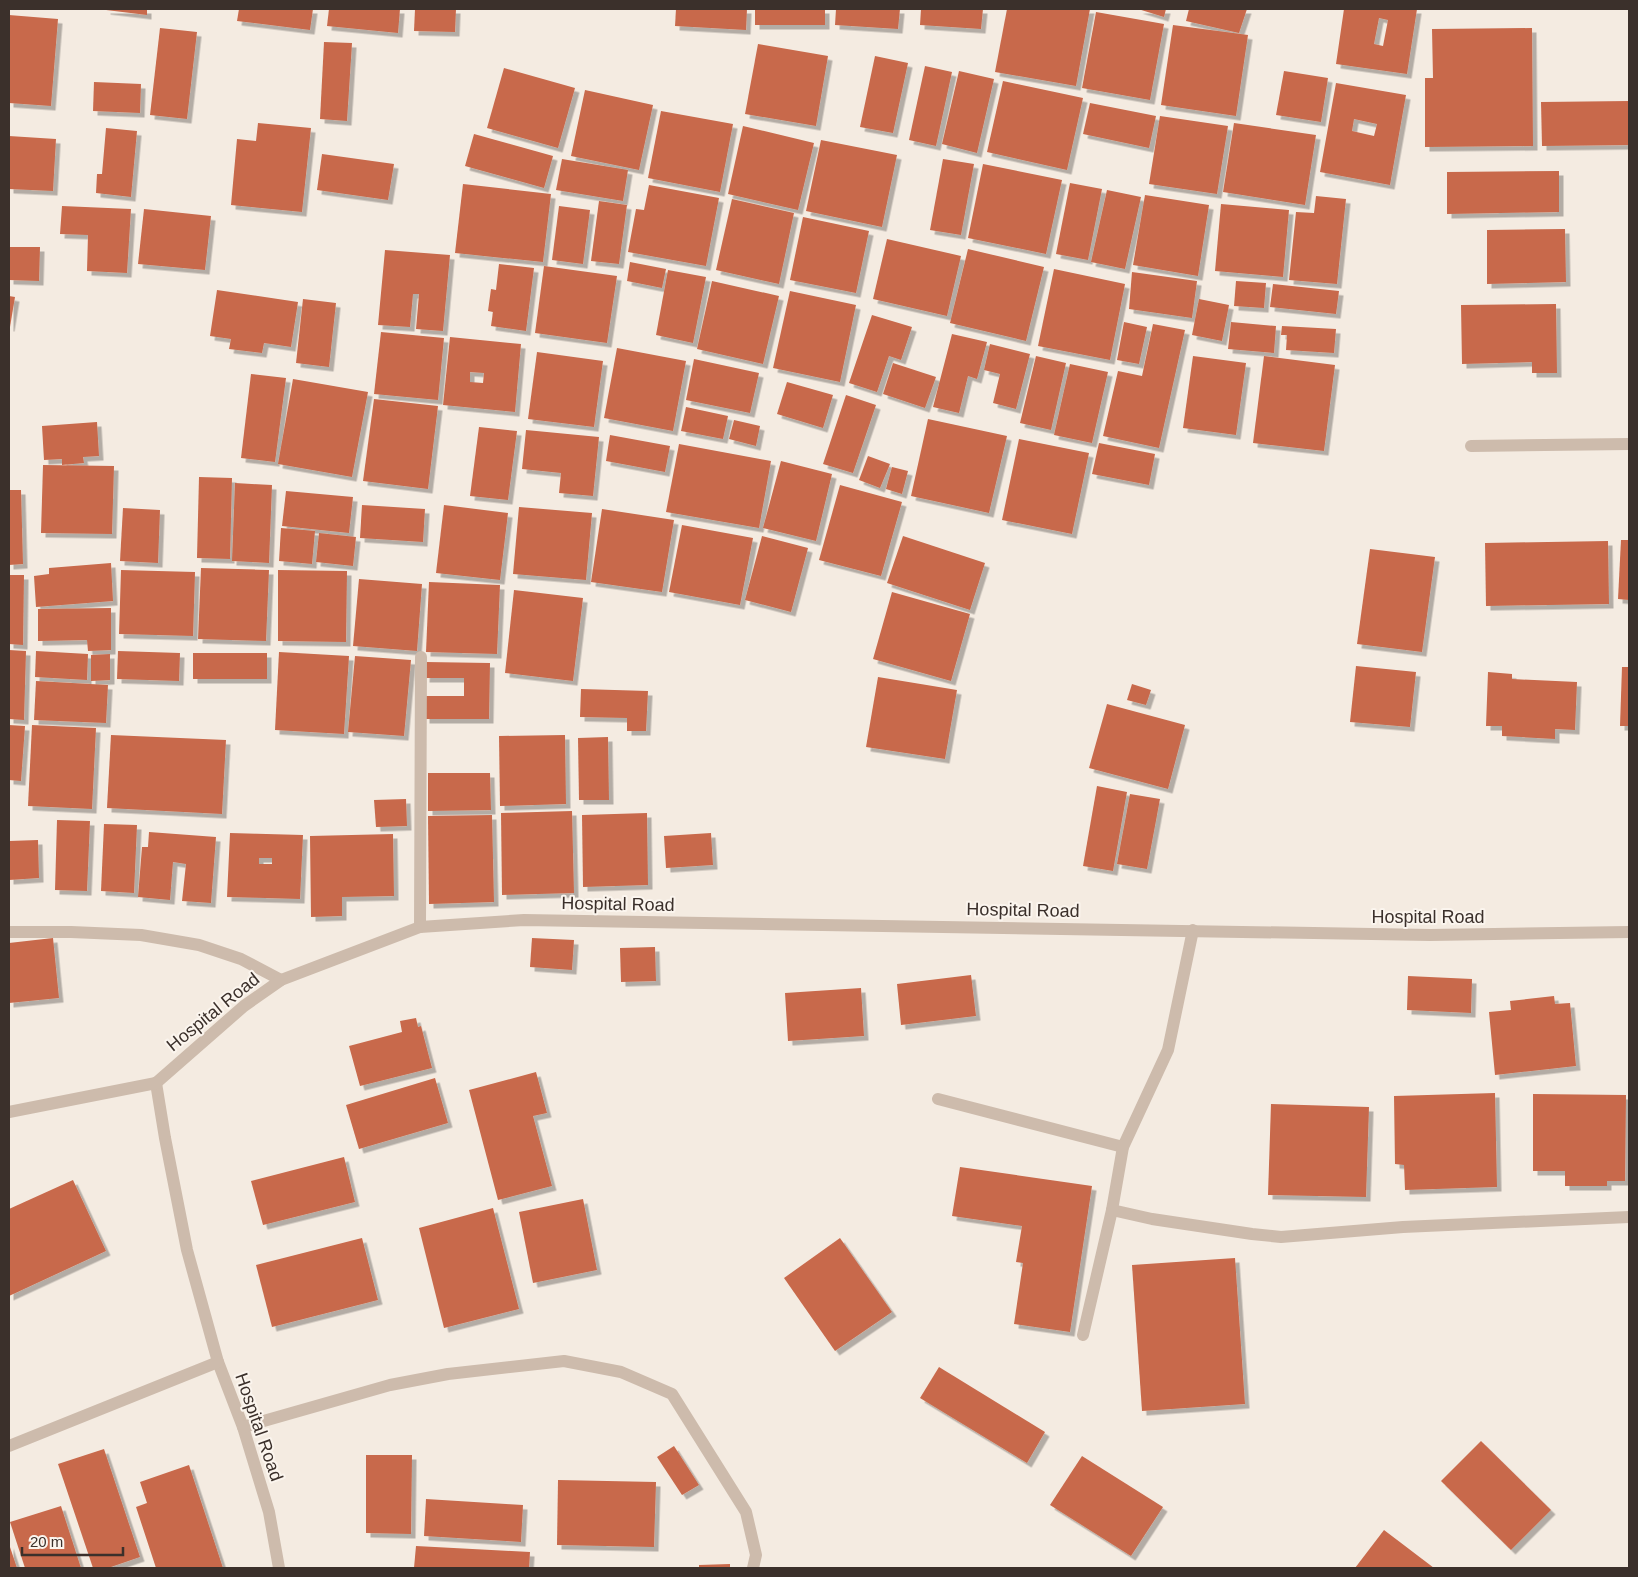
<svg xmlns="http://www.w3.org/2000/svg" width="1638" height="1577" font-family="Arial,sans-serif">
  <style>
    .building { fill: #c8694b; fill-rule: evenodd; filter: url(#shadow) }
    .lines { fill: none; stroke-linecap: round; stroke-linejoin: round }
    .lane { stroke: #cdbbac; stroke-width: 12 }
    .street { stroke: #cdbbac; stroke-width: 12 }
    .labels { text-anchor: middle; stroke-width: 4; stroke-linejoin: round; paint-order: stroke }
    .street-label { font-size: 18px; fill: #3b302b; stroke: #fbf5ee }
  </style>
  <defs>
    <filter id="shadow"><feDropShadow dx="4.5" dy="4.5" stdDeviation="0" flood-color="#0004"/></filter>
  </defs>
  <rect width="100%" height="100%" fill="#f4ebe1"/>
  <g class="building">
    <polygon points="106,9 147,9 147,15 106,10"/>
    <polygon points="239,9 313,9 310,30 237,21"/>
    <polygon points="329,9 400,9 398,33 327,26"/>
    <polygon points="415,9 456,9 455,32 414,31"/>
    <polygon points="676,9 747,9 746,30 675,26"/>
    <rect x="755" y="9" width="70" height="16"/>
    <polygon points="836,9 900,9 898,29 835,25"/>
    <polygon points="921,9 983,9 981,29 920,25"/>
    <polygon points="1007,9 1090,9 1076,86 995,72"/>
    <polygon points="1138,9 1166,9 1164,17"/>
    <polygon points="1189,9 1247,9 1239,33 1186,21"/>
    <path d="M1344,9H1417L1407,74L1336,64ZM1379,18L1388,20L1383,46L1374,44Z"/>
    <polygon points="1096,12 1164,24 1150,100 1082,88"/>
    <polygon points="9,15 58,19 51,106 9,103"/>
    <polygon points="1173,25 1248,35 1236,116 1161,105"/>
    <polygon points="160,28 197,32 187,119 150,115"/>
    <polygon points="1532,28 1533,146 1425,147 1425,78 1433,78 1432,29"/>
    <polygon points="324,42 352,43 347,121 320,119"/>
    <polygon points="758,44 828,56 816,126 745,114"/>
    <polygon points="875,56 908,63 893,133 860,127"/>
    <polygon points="925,66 952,72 936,146 909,140"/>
    <polygon points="504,68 575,88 558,148 487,128"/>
    <polygon points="959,71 994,79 977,153 942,144"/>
    <polygon points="1284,71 1328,78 1321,122 1276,115"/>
    <polygon points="1003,81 1083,98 1067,170 987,152"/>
    <polygon points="94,82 141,84 140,113 93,111"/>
    <path d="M1336,83L1406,95L1390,185L1320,172ZM1354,119L1377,124L1374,136L1352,131Z"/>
    <polygon points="585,90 653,105 639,170 571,156"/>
    <polygon points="1629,101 1629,145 1542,146 1541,102"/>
    <polygon points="1090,103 1156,116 1149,148 1083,134"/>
    <polygon points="661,111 733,124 720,192 648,178"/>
    <polygon points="1160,116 1228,126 1217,194 1149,184"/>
    <polygon points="258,123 311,128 302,212 231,205 237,139 256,141"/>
    <polygon points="1234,123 1316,135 1305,205 1223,192"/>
    <polygon points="743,126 814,143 798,210 728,194"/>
    <polygon points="106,128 137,131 131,197 96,193 97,174 102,174"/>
    <polygon points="474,134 553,156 544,188 465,166"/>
    <polygon points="9,136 56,139 53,191 9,189"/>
    <polygon points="821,140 897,155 882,227 806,211"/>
    <polygon points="322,154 394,164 388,200 317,190"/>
    <polygon points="562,159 628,170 623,201 556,190"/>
    <polygon points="943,159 974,164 961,235 930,230"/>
    <polygon points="983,164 1062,180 1046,254 968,238"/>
    <polygon points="1559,171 1559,212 1447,214 1447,172"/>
    <polygon points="1070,183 1102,189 1088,260 1056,254"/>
    <polygon points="463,184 551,194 543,262 455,253"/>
    <polygon points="649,185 719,198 706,266 628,252 636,209 644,210"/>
    <polygon points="1107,190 1141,197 1125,269 1091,262"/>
    <polygon points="1145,195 1209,205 1198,276 1133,265"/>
    <polygon points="1316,196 1346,199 1337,284 1289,280 1296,212 1314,213"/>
    <polygon points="732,199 794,213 779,284 716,270"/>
    <polygon points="599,201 627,205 619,264 591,261"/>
    <polygon points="1221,204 1289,210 1283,277 1215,271"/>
    <polygon points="62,206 131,209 127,273 87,271 88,235 60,234"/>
    <polygon points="559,206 590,210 583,264 552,260"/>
    <polygon points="144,209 211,216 205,270 138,264"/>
    <polygon points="803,217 869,231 856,293 790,280"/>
    <polygon points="1565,229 1566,282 1487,284 1487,230"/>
    <polygon points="887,239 961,256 947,316 873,299"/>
    <polygon points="9,247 40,247 39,281 9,280"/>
    <polygon points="968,249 1044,267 1026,341 950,323"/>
    <polygon points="385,250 450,255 443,331 416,329 419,294 413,294 410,327 378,325"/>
    <polygon points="630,262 666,269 662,288 627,281"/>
    <polygon points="499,264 534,268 526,331 491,326 493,312 488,311 491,289 496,290"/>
    <polygon points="544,266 617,276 607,343 535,333"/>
    <polygon points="1054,269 1125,284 1110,360 1038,346"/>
    <polygon points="668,270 706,277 693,343 656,335"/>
    <polygon points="1132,272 1197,281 1192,318 1129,309"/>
    <polygon points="712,281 779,296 763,364 697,349"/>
    <polygon points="1236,281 1266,283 1264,308 1234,306"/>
    <polygon points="1273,284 1339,291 1336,314 1270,307"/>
    <polygon points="217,290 298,302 291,347 264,343 262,353 229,349 231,339 210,336"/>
    <polygon points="790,291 856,305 840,382 773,368"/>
    <polygon points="9,296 15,297 10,327 9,327"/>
    <polygon points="303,299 336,303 329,367 296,363"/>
    <polygon points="1199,299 1229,305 1222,341 1192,335"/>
    <polygon points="1556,304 1557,373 1532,373 1532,362 1462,364 1461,305"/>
    <polygon points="872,315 912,327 901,360 889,356 877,392 849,383"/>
    <polygon points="1124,322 1147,327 1139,364 1117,360"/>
    <polygon points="1231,322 1276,326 1274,353 1228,349"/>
    <polygon points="1153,324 1185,330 1159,448 1103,436 1118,371 1142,376"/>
    <polygon points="1282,326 1336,329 1334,353 1286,350 1287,335 1281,335"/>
    <polygon points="381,332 444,338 438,400 374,394"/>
    <polygon points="952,334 987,342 977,379 968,376 959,413 933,407"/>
    <path d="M450,337L521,344L515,412L443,405ZM470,372L484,373L483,383L470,382Z"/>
    <polygon points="990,344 1030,354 1016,409 993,403 1000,374 984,370"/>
    <polygon points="617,348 686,361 673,431 604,418"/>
    <polygon points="537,352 603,361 594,427 528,419"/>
    <polygon points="1036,356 1066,363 1051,430 1020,423"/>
    <polygon points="1193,356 1246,363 1236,435 1183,428"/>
    <polygon points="1264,356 1335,365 1324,451 1253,443"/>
    <polygon points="694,359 759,373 750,413 686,400"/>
    <polygon points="893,363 936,377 925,408 883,394"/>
    <polygon points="1070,364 1108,372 1092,443 1054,435"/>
    <polygon points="251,374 286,378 275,462 241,458"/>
    <polygon points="293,379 368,392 352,477 278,464"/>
    <polygon points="787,382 833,395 823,428 777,414"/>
    <polygon points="846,395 876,405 853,473 823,464"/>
    <polygon points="374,399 438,406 428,489 363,481"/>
    <polygon points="686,407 728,416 723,439 681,431"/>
    <polygon points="928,419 1007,436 989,513 911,496"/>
    <polygon points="734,420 760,426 756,446 729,439"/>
    <polygon points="97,422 99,456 83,457 84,463 62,465 62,459 44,460 42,426"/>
    <polygon points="479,427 517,431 508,500 470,496"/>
    <polygon points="526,430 599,437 593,496 559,493 561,473 522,469"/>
    <polygon points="610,435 670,446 665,472 606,461"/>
    <polygon points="1019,439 1089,453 1072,534 1002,520"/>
    <polygon points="1099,443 1155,454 1149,485 1092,474"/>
    <polygon points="679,444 771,461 759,528 666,512"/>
    <polygon points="868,456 890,464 880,488 859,480"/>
    <polygon points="781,461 832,474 816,541 763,528"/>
    <polygon points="43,465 114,466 112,534 41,533"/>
    <polygon points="892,467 908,471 902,494 886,489"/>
    <polygon points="199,477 232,478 230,559 197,558"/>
    <polygon points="235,483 272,485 269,563 232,561"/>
    <polygon points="840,485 902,502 881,576 819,560"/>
    <polygon points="9,490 21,490 23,564 9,565"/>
    <polygon points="286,491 353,497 349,533 282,526"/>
    <polygon points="362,505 425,509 423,542 360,538"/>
    <polygon points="444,505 508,513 500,580 436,573"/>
    <polygon points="519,507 592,513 586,580 513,574"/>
    <polygon points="123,508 160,510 158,563 120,561"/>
    <polygon points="602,509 674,520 662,592 591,582"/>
    <polygon points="682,525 753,538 740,605 669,592"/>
    <polygon points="281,528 315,531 312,564 279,561"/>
    <polygon points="319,533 356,537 353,566 316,562"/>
    <polygon points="762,536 808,548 791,612 745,600"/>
    <polygon points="903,536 985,563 970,610 887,583"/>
    <polygon points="1621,540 1629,540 1629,600 1618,599"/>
    <polygon points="1608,541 1609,604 1486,606 1485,543"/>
    <polygon points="1370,549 1435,557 1422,652 1357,644"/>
    <polygon points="111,563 113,601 36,607 34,576 49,574 49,568"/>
    <polygon points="201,568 269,570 266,641 198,639"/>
    <polygon points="121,570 195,572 193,636 119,634"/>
    <polygon points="278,570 347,571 346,642 278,641"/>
    <polygon points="9,575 24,575 23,645 9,644"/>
    <polygon points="359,579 422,584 417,651 353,646"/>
    <polygon points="429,582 500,585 497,654 426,652"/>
    <polygon points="514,590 583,598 573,681 505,673"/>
    <polygon points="892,592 970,614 951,681 873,659"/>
    <polygon points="111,608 111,650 88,651 87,640 38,641 38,609"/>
    <polygon points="9,650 26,651 24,720 9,719"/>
    <polygon points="36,651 88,654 87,680 35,677"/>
    <polygon points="118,651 180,653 179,681 117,679"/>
    <polygon points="279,652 349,656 344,734 275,730"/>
    <rect x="193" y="653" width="74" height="26"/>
    <polygon points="110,654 110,680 91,681 91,655"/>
    <polygon points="355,656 411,660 404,736 348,732"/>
    <polygon points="426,662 490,663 489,719 425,719 425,696 464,696 464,678 425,678"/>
    <polygon points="1356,666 1416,672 1410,727 1350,722"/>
    <polygon points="1622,667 1629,667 1629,726 1620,726"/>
    <polygon points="1488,672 1512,674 1512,679 1577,682 1575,730 1555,729 1555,739 1502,736 1502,726 1486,726"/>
    <polygon points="878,677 957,690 945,759 866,747"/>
    <polygon points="36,681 108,685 106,723 34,720"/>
    <polygon points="1132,684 1151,690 1146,705 1127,700"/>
    <polygon points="581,689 648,691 646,731 627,731 627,718 580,717"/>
    <polygon points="1107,704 1185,725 1168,789 1089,768"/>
    <polygon points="9,725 25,726 21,781 9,780"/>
    <polygon points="32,725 96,728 92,809 28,806"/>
    <polygon points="111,735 226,740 222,814 107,808"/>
    <polygon points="565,735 566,804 500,806 499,736"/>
    <polygon points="608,737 609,800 579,800 578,738"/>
    <polygon points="428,773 490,773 491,810 428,811"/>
    <polygon points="1097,786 1127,792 1113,871 1083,866"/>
    <polygon points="1130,794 1160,799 1147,869 1117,864"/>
    <polygon points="406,799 407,826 376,827 374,800"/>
    <polygon points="572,811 574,893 502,895 501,813"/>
    <polygon points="647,813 648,885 583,887 582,815"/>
    <polygon points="492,815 494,902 429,904 428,816"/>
    <polygon points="57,820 90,821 87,891 55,890"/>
    <polygon points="104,824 137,825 134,893 101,891"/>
    <polygon points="149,832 216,837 211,903 182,901 186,864 173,862 170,900 138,897 142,847 148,847"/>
    <path d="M230,833L303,835L300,899L227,897ZM259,858H272V864H259Z"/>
    <polygon points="711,833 713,865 666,868 664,836"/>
    <polygon points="393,834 394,896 342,897 342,916 311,917 310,836"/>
    <polygon points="38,840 39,878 9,880 9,841"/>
    <polygon points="53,938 59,998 9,1003 9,943"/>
    <polygon points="532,938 574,940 572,970 530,967"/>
    <polygon points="655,947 656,981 621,982 620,948"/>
    <polygon points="971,975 976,1016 901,1025 897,984"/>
    <polygon points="1408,976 1472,979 1471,1013 1407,1010"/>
    <polygon points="861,988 864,1036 788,1041 785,993"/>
    <polygon points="1554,996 1555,1004 1570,1003 1576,1066 1495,1075 1489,1012 1511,1010 1510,1001"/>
    <polygon points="416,1018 418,1027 421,1026 432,1068 360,1086 349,1046 402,1032 400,1021"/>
    <polygon points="536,1072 547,1113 533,1116 552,1186 498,1200 469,1090"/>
    <polygon points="435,1078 448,1123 359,1149 346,1105"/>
    <polygon points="1495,1093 1497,1187 1405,1190 1404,1165 1395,1164 1394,1096"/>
    <polygon points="1533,1094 1626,1095 1625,1181 1607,1181 1607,1186 1565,1186 1565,1171 1533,1171"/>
    <polygon points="1271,1104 1369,1107 1366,1197 1268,1195"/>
    <polygon points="344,1157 355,1202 263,1225 251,1181"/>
    <polygon points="960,1167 1092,1186 1070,1332 1014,1324 1023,1263 1016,1262 1022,1226 952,1216"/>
    <polygon points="73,1180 106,1251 9,1296 9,1209"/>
    <polygon points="583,1199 597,1270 533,1283 519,1212"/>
    <polygon points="493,1208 519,1309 444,1328 419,1228"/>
    <polygon points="362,1238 378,1300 272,1327 256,1265"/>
    <polygon points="840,1238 892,1312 835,1351 784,1278"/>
    <polygon points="1235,1258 1245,1404 1142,1411 1132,1265"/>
    <polygon points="939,1367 1045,1432 1027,1463 920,1398"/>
    <polygon points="1481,1441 1551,1510 1511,1550 1441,1481"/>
    <polygon points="674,1446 699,1485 682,1495 657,1457"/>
    <polygon points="104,1449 140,1557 108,1568 93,1568 58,1464"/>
    <polygon points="366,1455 412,1455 411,1534 366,1533"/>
    <polygon points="1082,1456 1163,1507 1131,1556 1050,1505"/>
    <polygon points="189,1465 223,1568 156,1568 136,1507 147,1503 140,1482"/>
    <polygon points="558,1480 656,1482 654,1547 557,1545"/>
    <polygon points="426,1499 523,1505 521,1542 424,1536"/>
    <polygon points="61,1506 81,1568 25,1568 10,1522"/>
    <polygon points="1384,1530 1434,1568 1355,1568"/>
    <polygon points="9,1544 17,1568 9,1568"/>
    <polygon points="416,1546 530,1552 529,1568 414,1568"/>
    <polygon points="730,1564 730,1568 699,1568 699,1565"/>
  </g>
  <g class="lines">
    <polyline class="lane" points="938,1099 1123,1147"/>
    <g class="street">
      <polyline points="1471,446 1629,444"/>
      <polyline points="420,927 421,657"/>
      <polyline points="9,932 71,932 141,935 199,945 241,959 281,980"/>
      <polyline points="156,1083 244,1006 281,980 420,927 524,920 1430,935 1629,932"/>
      <polyline points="156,1083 165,1138 187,1250 218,1362 243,1427 269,1512 279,1568"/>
      <polyline points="9,1112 156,1083"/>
      <polyline points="1112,1210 1152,1219 1252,1234 1281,1237 1403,1227 1629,1217"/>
      <polyline points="1083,1335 1112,1210 1123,1147 1168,1050 1193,930"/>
      <polyline points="243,1427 390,1385 448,1374 564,1361 621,1372 672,1394 746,1512 756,1555 753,1568"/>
      <polyline points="9,1446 218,1362"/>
    </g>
  </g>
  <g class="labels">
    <g class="street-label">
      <text transform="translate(618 904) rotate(1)" y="6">Hospital Road</text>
      <text transform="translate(1023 910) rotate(1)" y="6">Hospital Road</text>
      <text x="1428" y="923">Hospital Road</text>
      <text transform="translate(213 1012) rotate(-39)" y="6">Hospital Road</text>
      <text transform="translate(259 1427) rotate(71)" y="6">Hospital Road</text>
    </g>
  </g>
  <rect width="1638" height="1577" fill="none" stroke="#3b302b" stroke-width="20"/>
  <path d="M22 1547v8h101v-8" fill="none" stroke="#3b302b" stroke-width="2.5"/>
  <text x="30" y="1547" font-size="15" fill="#3b302b" stroke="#fbf5ee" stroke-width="4" paint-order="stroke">20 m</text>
</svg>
